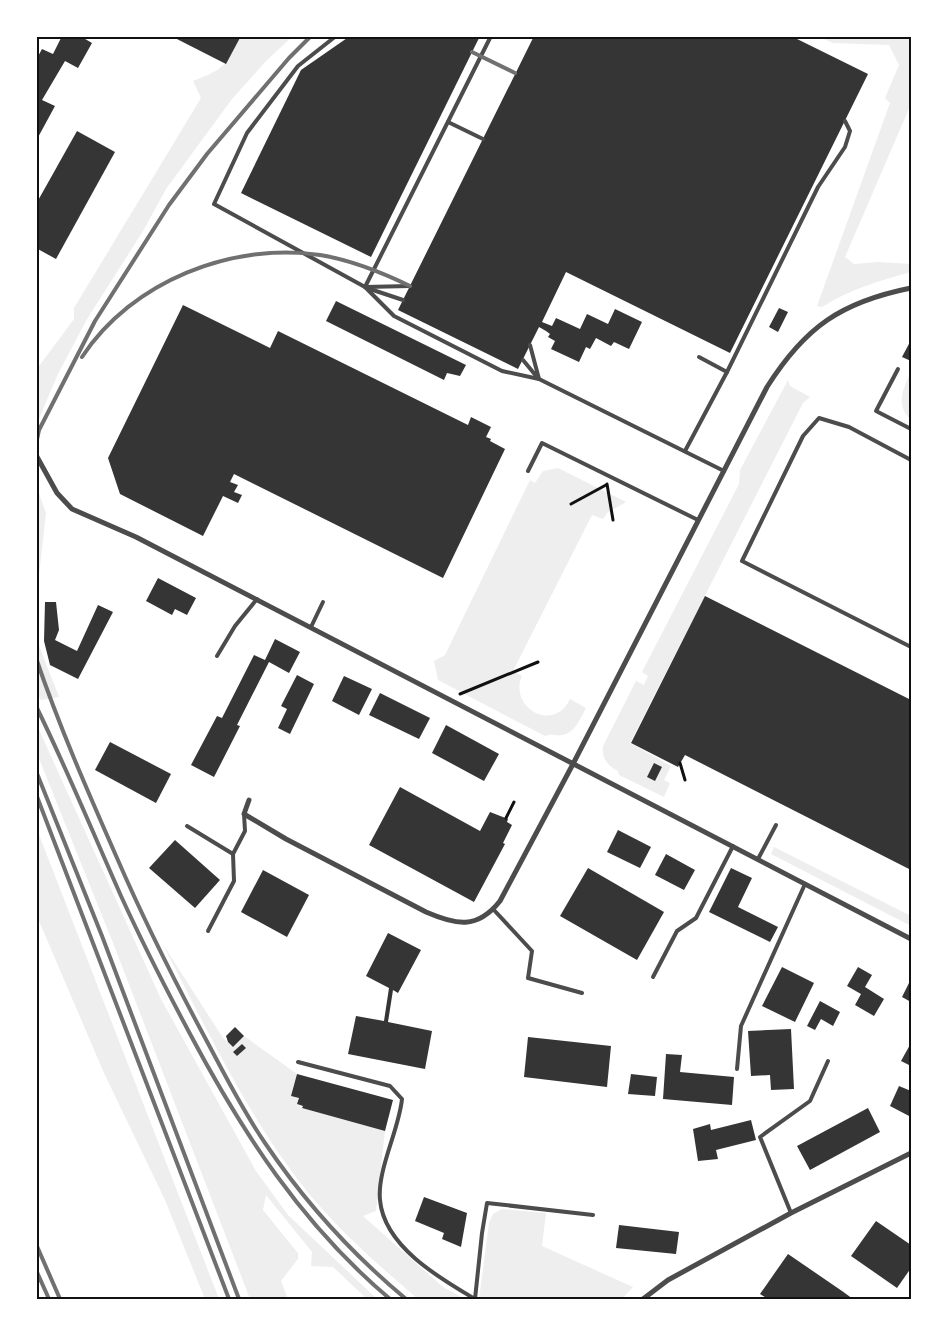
<svg xmlns="http://www.w3.org/2000/svg" width="947" height="1335" font-family="'Nunito Sans',sans-serif">
  <style>
    .green { fill: #eee }
    .building { fill: #353535 }
    .lines { fill: none; stroke-linecap: round; stroke-linejoin: round }
    .path { stroke: #111; stroke-width: 3 }
    .service { stroke: #4c4c4c; stroke-width: 4 }
    .minor { stroke: #4c4c4c; stroke-width: 5 }
    .rail { stroke: #707070; stroke-width: 4 }
    .neatline { fill: none; stroke: #111; stroke-width: 2 }
  </style>
  <rect width="100%" height="100%" fill="#fff"/>
  <g class="green">
    <path d="M241,36H293L267,60L232,99L166,189L143,231L86,321L58,374L38,421L36,370L74,319V308L201,98L193,81C225,69 226,65 241,36Z"/>
    <path d="M817,36H911V104L845,257L854,264L878,262L911,264V272C879,281 850,289 822,307L817,306L890,103L885,98L899,65L889,45L833,43Z"/>
    <path d="M911,372V420C895,406 903,388 911,372Z"/>
    <path d="M788,380L790,386L810,397L803,403L630,743L671,766L664,780L670,783L664,797L619,775L618,771C608,766 601,758 603,746L636,681L644,685L648,676L642,672L739,484L740,470Z"/>
    <path d="M558,468L626,502L607,513L603,519L592,515L513,671L522,676C508,707 554,734 570,699L586,708C580,719 575,733 562,735C555,736 551,733 545,736L438,680L434,661L445,655L530,480L535,483L543,471Z"/>
    <polygon points="36,485 46,513 36,602"/>
    <polygon points="36,638 59,697 41,700 36,691"/>
    <polygon points="36,723 161,999 256,1171 288,1215 377,1299 367,1299 333,1267 311,1266 312,1252 266,1195 263,1210 298,1253 298,1259 281,1281 288,1299 250,1299 115,948 36,751"/>
    <polygon points="36,827 219,1299 205,1299 165,1200 104,1073 36,914"/>
    <polygon points="774,847 911,916 911,926 771,854"/>
    <path d="M162,943L223,1038L233,1047L244,1036L297,1074L291,1096L299,1098L297,1104L302,1108L385,1131L376,1211L363,1216L443,1287L465,1299H418C383,1269 347,1238 317,1203C253,1129 207,1029 162,943Z"/>
    <polygon points="502,1209 546,1213 542,1246 633,1287 622,1299 479,1299 489,1223 493,1214"/>
  </g>
  <g class="building">
    <polygon points="62,36 80,36 92,43 78,68 65,61 42,100 55,106 36,141 36,60 42,49 53,54"/>
    <polygon points="171,36 241,36 226,64"/>
    <polygon points="350,36 480,36 371,257 241,193 301,70"/>
    <polygon points="534,36 791,36 868,74 730,353 566,272 542,322 552,326 556,318 580,329 587,314 608,324 615,309 642,322 629,349 614,342 611,346 596,338 590,349 586,347 579,362 551,349 555,341 548,337 550,334 546,331 539,327 518,369 398,310"/>
    <polygon points="77,131 115,152 56,259 36,248 36,204"/>
    <polygon points="336,301 466,365 460,376 447,373 444,380 326,321"/>
    <polygon points="183,305 270,348 278,331 468,425 471,417 491,427 486,437 491,439 490,441 505,449 443,578 234,474 230,482 238,485 234,492 242,495 238,503 223,496 203,536 120,494 108,458"/>
    <polygon points="779,308 788,312 778,332 769,327"/>
    <polygon points="911,340 911,361 902,357"/>
    <polygon points="158,578 196,598 187,615 175,609 172,615 146,601"/>
    <polygon points="705,596 911,700 911,870 685,755 678,767 631,743"/>
    <polygon points="45,602 56,602 59,630 55,640 77,651 98,605 113,612 78,679 50,665 44,641"/>
    <polygon points="275,639 300,652 289,673 269,662 237,725 240,726 214,777 191,765 217,716 222,718 254,655 265,660"/>
    <polygon points="297,675 314,684 290,734 278,728 287,709 281,706"/>
    <polygon points="344,676 372,689 359,715 332,701"/>
    <polygon points="380,693 430,718 419,739 369,715"/>
    <polygon points="446,725 499,754 484,781 432,753"/>
    <polygon points="110,742 171,774 156,803 95,770"/>
    <polygon points="654,763 662,767 655,781 647,777"/>
    <polygon points="400,787 480,831 490,812 508,819 507,822 512,825 503,843 505,844 474,902 369,845"/>
    <polygon points="618,830 651,847 640,868 607,852"/>
    <polygon points="175,840 220,880 195,908 149,868"/>
    <polygon points="666,854 695,870 684,890 655,875"/>
    <polygon points="588,868 664,912 637,960 560,916"/>
    <polygon points="731,868 752,878 738,907 778,927 770,942 709,912"/>
    <polygon points="263,870 309,895 287,937 241,912"/>
    <polygon points="388,933 421,950 398,993 393,990 388,1022 432,1031 425,1069 348,1054 356,1016 384,1021 389,988 366,976"/>
    <polygon points="782,967 814,983 795,1022 762,1006"/>
    <polygon points="858,967 872,975 865,987 884,999 874,1016 855,1005 861,994 847,986"/>
    <polygon points="911,979 911,1002 902,997"/>
    <polygon points="820,1001 840,1012 833,1026 821,1019 815,1030 807,1026"/>
    <polygon points="235,1027 244,1036 233,1047 228,1042 226,1036"/>
    <polygon points="791,1029 794,1089 771,1090 770,1075 751,1076 748,1031"/>
    <polygon points="528,1037 611,1046 607,1087 524,1077"/>
    <polygon points="911,1043 911,1066 901,1061"/>
    <polygon points="242,1044 246,1048 237,1056 233,1052"/>
    <polygon points="666,1054 682,1055 680,1072 734,1077 732,1105 663,1099"/>
    <polygon points="297,1074 393,1100 385,1131 302,1108 303,1106 297,1104 299,1098 291,1096"/>
    <polygon points="631,1074 657,1077 655,1096 628,1094"/>
    <polygon points="899,1086 911,1091 911,1117 890,1106"/>
    <polygon points="868,1108 880,1132 810,1170 797,1146"/>
    <polygon points="751,1120 756,1140 716,1150 718,1159 698,1161 693,1129 710,1124 711,1130"/>
    <polygon points="424,1197 467,1213 461,1247 442,1239 444,1233 415,1221"/>
    <polygon points="876,1221 911,1245 911,1268 897,1288 851,1256"/>
    <polygon points="619,1225 679,1232 676,1254 616,1248"/>
    <polygon points="788,1254 842,1291 853,1299 768,1299 760,1294"/>
  </g>
  <g class="lines">
    <g class="path">
      <polyline points="607,484 613,520"/>
      <polyline points="571,504 606,485"/>
      <polyline points="460,694 538,662"/>
      <polyline points="680,763 685,780"/>
      <polyline points="506,818 514,802"/>
    </g>
    <g class="service">
      <polyline points="336,36 298,66 247,133 214,204 365,287 394,316 502,371 539,379 724,471"/>
      <polyline points="448,122 483,139"/>
      <polyline points="365,287 491,36"/>
      <polyline points="365,287 410,286"/>
      <polyline points="370,289 403,300"/>
      <polyline points="530,345 539,379"/>
      <polyline points="523,360 537,377"/>
      <polyline points="898,369 876,411 911,429"/>
      <polyline points="727,372 818,187 845,147 850,131 845,121"/>
      <polyline points="685,451 727,372 699,357"/>
      <polyline points="911,460 849,427 819,418 803,436 742,561 911,647"/>
      <polyline points="528,471 542,443 698,520"/>
      <polyline points="311,627 323,602"/>
      <polyline points="217,656 235,626 257,599"/>
      <polyline points="187,826 233,854 245,831 244,814"/>
      <polyline points="758,859 776,825"/>
      <polyline points="493,909 532,951 528,978 582,993"/>
      <polyline points="208,931 234,881 233,854"/>
      <polyline points="653,977 677,931 696,918 733,846"/>
      <path d="M298,1062L390,1086L402,1099C399,1130 377,1170 380,1200C384,1246 439,1278 475,1299"/>
      <polyline points="737,1069 741,1026 805,884"/>
      <polyline points="791,1213 760,1137 810,1101 828,1061"/>
      <polyline points="475,1299 482,1233 487,1203 593,1215"/>
    </g>
    <g class="minor">
      <polyline points="36,455 57,493 72,509 136,537 911,939"/>
      <path d="M249,800L244,814L286,839L426,912C456,925 477,930 500,901L573,764L767,387C805,327 841,302 911,288"/>
      <polyline points="643,1299 668,1280 791,1213 911,1153"/>
    </g>
    <g class="rail">
      <polyline points="472,52 515,73"/>
      <path d="M82,357C132,281 232,242 320,255C352,260 381,272 410,286"/>
      <polyline points="36,444 39,430 95,321 169,205 207,154 289,58 311,36"/>
      <path d="M36,658C59,726 88,792 117,858C143,918 172,976 203,1034C223,1071 241,1108 265,1143C304,1201 352,1254 406,1299"/>
      <path d="M36,706C67,769 93,833 121,896C142,942 165,987 189,1032C242,1132 302,1225 390,1299"/>
      <polyline points="36,771 102,936 239,1299"/>
      <polyline points="36,794 229,1299"/>
      <polyline points="36,1244 60,1299"/>
      <polyline points="36,1270 49,1299"/>
    </g>
  </g>
  <rect width="947" height="1335" fill="none" stroke="#ffffff" stroke-width="75"/>
  <rect x="38" y="38" width="872" height="1260" class="neatline"/>
</svg>
